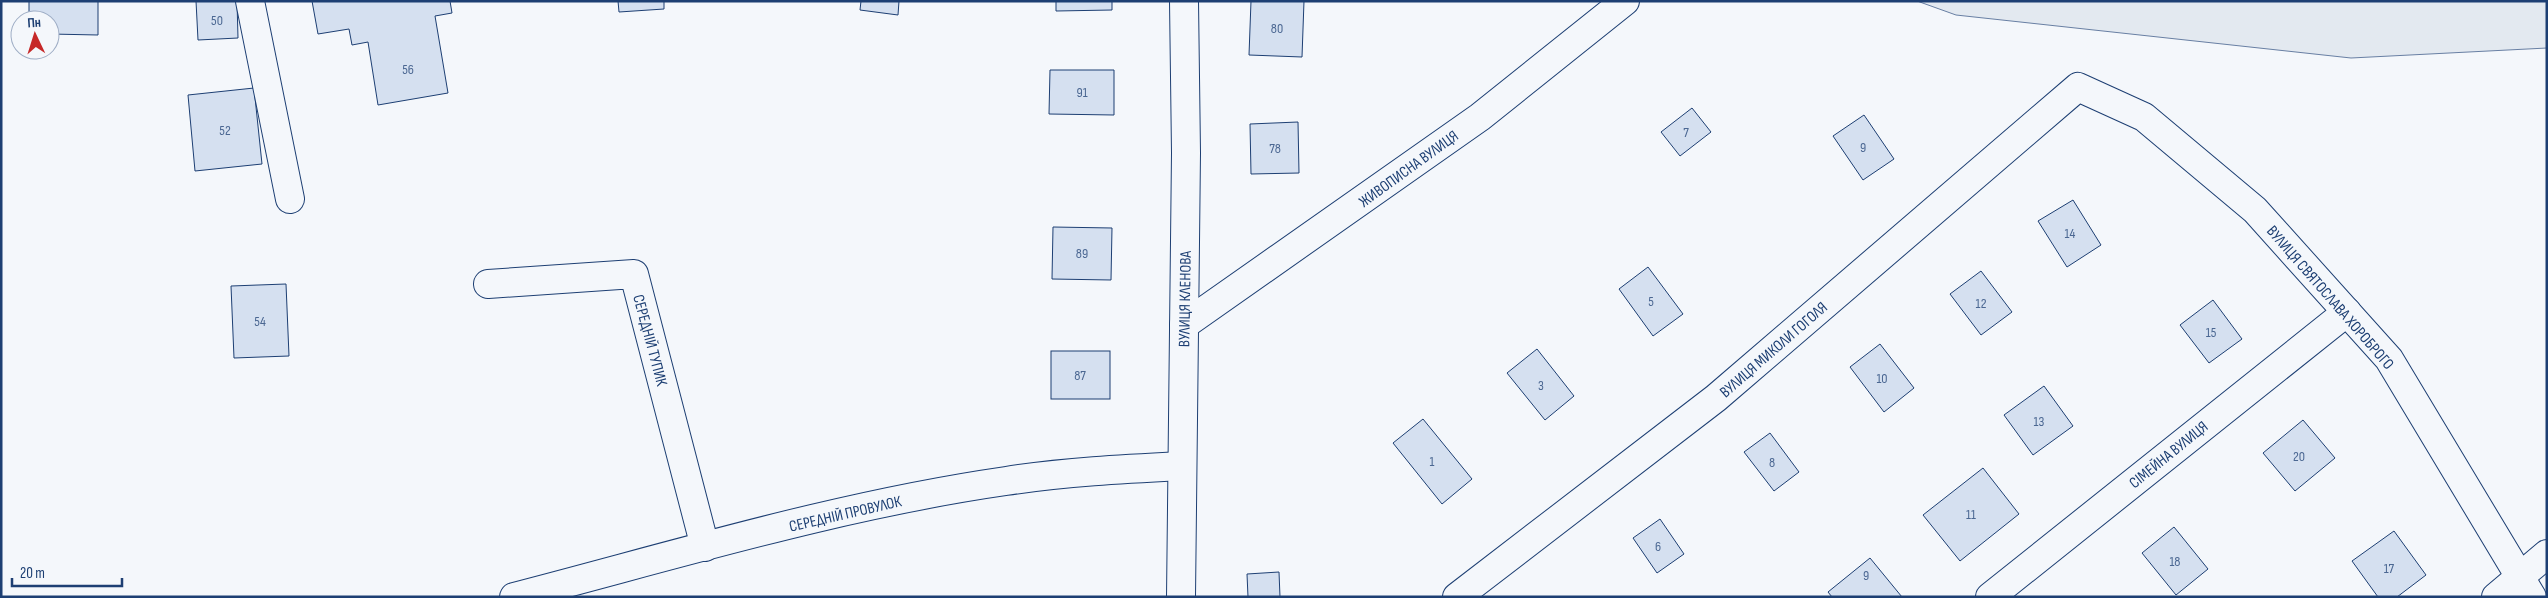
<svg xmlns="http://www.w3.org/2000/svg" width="2548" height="598" font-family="'Sofia Sans Condensed',sans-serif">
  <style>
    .green { fill: #e3e9f0; stroke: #687fa3 }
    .building { fill: #d5e0f0; stroke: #1d3f73 }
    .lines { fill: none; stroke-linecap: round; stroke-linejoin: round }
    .minor-casing { stroke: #1d3f73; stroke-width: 30 }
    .minor { stroke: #f4f7fb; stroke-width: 28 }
    .labels { text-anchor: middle; stroke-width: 4; stroke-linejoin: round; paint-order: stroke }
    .number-label { font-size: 14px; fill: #4b6792 }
    .street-label { font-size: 16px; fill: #1d3f73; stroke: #f4f7fb }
  </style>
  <rect width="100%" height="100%" fill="#f4f7fb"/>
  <polygon class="green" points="1917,1 2547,1 2547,48 2351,58 1956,15"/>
  <g class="building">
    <polygon points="29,1 98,1 98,35 50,34 50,20 29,20"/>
    <polygon points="196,1 237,1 238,38 198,40"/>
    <polygon points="312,1 450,1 452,13 435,16 448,93 378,105 368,42 352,45 349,29 318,34"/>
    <polygon points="618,1 664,1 664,9 619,12"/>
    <polygon points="861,1 899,1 898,15 860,10"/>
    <polygon points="1056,1 1112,1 1112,10 1056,11"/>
    <polygon points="1251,1 1304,1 1302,57 1249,55"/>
    <polygon points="1050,70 1114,70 1114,115 1049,114"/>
    <polygon points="254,88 262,164 195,171 188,95"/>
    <polygon points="1692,108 1711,132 1680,156 1661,132"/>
    <polygon points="1864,115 1894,159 1863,180 1833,136"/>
    <polygon points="1298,122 1299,173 1251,174 1250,124"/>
    <polygon points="2073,200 2101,245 2067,267 2038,221"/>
    <polygon points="1053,227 1112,228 1111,280 1052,279"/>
    <polygon points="1648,267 1683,314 1653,336 1619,289"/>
    <polygon points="1981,271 2012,312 1981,335 1950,294"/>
    <polygon points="286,284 289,356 234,358 231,286"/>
    <polygon points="2213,300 2242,339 2209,363 2180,325"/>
    <polygon points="1880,344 1914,388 1884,412 1850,367"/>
    <polygon points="1537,349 1574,396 1545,420 1507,373"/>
    <rect x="1051" y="351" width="59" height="48"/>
    <polygon points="2044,386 2073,426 2033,455 2004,415"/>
    <polygon points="1423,419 1472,479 1442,504 1393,443"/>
    <polygon points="2303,420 2335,458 2295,491 2263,453"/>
    <polygon points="1770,433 1799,472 1774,491 1744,452"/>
    <polygon points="1983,468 2019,514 1960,561 1923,515"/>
    <polygon points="1660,519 1684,554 1657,573 1633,538"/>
    <polygon points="2174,527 2208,569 2176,595 2142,553"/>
    <polygon points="2394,531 2426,575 2397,597 2378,597 2352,561"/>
    <polygon points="1870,558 1902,597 1832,597 1828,592"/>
    <polygon points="1279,572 1280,597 1248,597 1247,574"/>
  </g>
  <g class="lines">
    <defs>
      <g id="minor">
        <polyline points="250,1 290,199"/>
        <polyline points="488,284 634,274 705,547"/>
        <polyline points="1184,325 1480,117 1625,1"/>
        <path d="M514,597C676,555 839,505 1006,481C1064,472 1123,469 1182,466"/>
        <polyline points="1181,597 1186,153 1184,1"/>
        <polyline points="1457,597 1716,398 2078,87 2144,117 2255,210 2389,359 2532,597"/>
        <polyline points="1990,597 2347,312"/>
        <polyline points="2496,597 2547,554"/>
      </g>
    </defs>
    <use href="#minor" class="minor-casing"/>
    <use href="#minor" class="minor"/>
  </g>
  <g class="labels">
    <g class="number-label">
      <text x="217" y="25">50</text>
      <text x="1277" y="33">80</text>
      <text x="408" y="74">56</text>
      <text x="1082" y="97">91</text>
      <text x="225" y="135">52</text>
      <text x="1686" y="137">7</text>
      <text x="1863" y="152">9</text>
      <text x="1275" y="153">78</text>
      <text x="2070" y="238">14</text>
      <text x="1082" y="258">89</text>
      <text x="1651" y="306">5</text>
      <text x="1981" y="308">12</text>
      <text x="260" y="326">54</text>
      <text x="2211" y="337">15</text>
      <text x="1080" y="380">87</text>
      <text x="1882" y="383">10</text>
      <text x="1541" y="390">3</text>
      <text x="2039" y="426">13</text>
      <text x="2299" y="461">20</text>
      <text x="1432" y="466">1</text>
      <text x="1772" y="467">8</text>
      <text x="1971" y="519">11</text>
      <text x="1658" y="551">6</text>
      <text x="2175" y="566">18</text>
      <text x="2389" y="573">17</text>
      <text x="1866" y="580">9</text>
    </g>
    <g class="street-label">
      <text transform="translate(1408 168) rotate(-36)" y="6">ЖИВОПИСНА ВУЛИЦЯ</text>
      <text transform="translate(2331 297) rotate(49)" y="6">ВУЛИЦЯ СВЯТОСЛАВА ХОРОБРОГО</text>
      <text transform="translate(1184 299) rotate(-89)" y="6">ВУЛИЦЯ КЛЕНОВА</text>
      <text transform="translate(651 340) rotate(75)" y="6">СЕРЕДНІЙ ТУПИК</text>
      <text transform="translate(1773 349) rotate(-41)" y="6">ВУЛИЦЯ МИКОЛИ ГОГОЛЯ</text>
      <text transform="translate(2168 454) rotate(-39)" y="6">СІМЕЙНА ВУЛИЦЯ</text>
      <text transform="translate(845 513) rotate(-13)" y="6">СЕРЕДНІЙ ПРОВУЛОК</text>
    </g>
  </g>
  <rect width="2548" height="598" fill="none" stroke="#1d3f73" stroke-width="5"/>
  <g transform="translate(35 35) rotate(356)"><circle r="24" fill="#f4f7fb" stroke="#9eadc5"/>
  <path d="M0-4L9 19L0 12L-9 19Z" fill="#c62828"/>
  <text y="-8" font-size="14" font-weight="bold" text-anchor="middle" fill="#1d3f73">Пн</text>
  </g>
  <path d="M12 578v8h110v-8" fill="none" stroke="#1d3f73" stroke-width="2.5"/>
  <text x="20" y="578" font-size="15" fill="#1d3f73" stroke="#f4f7fb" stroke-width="4" paint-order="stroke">20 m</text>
</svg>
